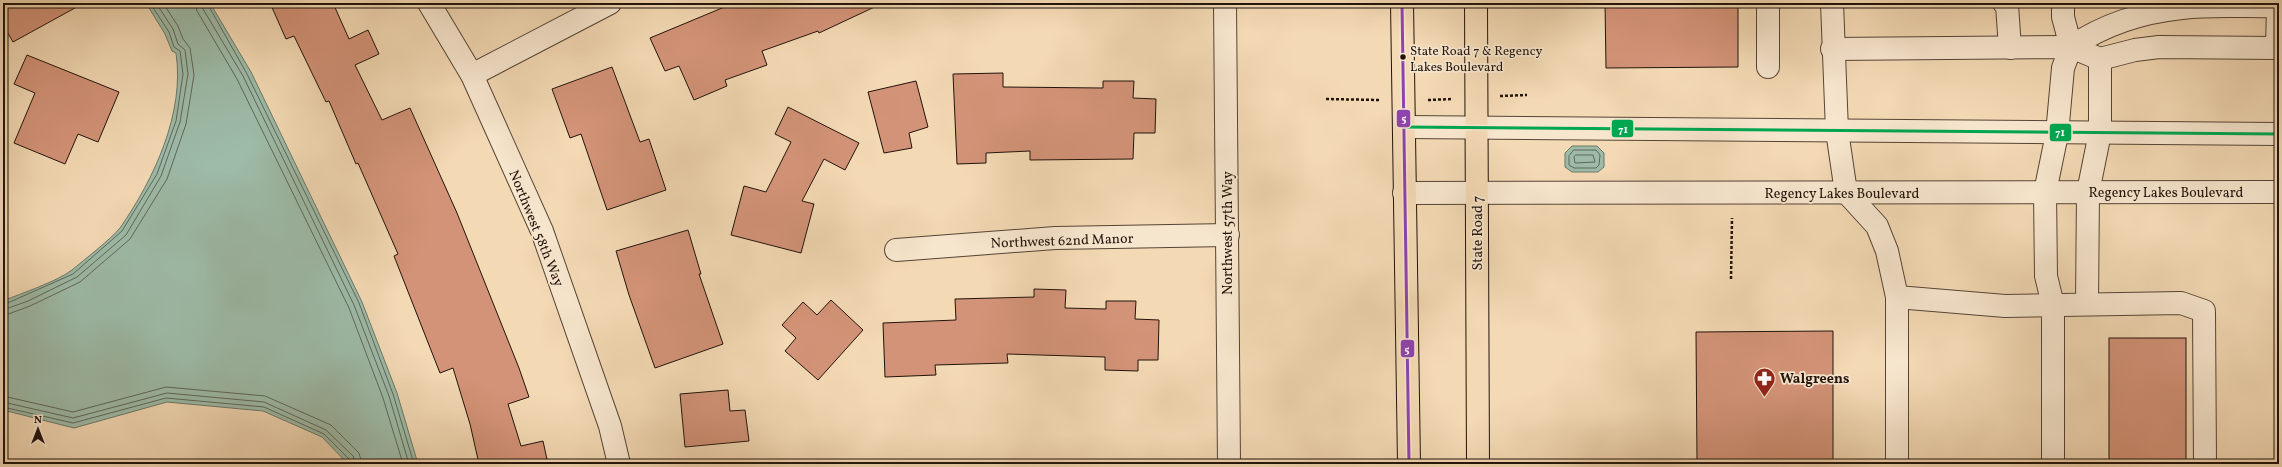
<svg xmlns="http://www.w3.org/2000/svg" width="2282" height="467" font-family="Vollkorn,serif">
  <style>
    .water { fill: #9dbba8; stroke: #6b7869 }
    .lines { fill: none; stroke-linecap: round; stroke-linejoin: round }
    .shore { stroke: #5f675a; stroke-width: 1 }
    .building { fill: #d39378; stroke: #21130b }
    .minor-casing { stroke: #564435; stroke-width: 24 }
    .major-casing { stroke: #21130b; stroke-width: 24 }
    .path { stroke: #21130b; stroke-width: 2.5; stroke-dasharray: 3 2; stroke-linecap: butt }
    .minor { stroke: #f7e6ce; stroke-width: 22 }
    .major { stroke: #f3d9b4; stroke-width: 22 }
    .bus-1-casing { stroke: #f7e6ce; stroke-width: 6 }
    .bus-2-casing { stroke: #f7e6ce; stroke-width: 6 }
    .bus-1 { stroke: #8e44ad; stroke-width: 3 }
    .bus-2 { stroke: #00a651; stroke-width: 3 }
    .bus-dot { fill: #21130b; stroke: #f7e6ce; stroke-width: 1.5 }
    .labels { text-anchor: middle; stroke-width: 3.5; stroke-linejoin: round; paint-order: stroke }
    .bus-label { font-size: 13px; fill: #21130b; stroke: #f7e6ce; text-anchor: start }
    .street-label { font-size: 14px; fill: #21130b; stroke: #f7e6ce }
    .poi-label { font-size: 14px; font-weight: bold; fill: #21130b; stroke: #f7e6ce; text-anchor: start }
    .line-badge { stroke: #f7e6ce; stroke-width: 1.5 }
    .badge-label { font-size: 11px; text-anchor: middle; font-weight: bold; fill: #fff }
  </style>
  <rect width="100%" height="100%" fill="#f3d9b4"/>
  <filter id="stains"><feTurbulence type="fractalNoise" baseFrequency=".005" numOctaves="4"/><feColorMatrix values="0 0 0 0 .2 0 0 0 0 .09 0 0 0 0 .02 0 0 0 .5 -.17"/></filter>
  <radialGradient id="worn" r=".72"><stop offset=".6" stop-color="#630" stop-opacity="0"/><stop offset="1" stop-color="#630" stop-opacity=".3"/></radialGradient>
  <g class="water">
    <path d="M146,3H210L251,72L362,302L397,393L418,464H348L322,437L263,411L167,402L74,428L3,410V301C22,293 56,282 72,270C84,260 111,239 120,228C154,179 185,113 176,53L172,51L165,34Z"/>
    <polygon points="1572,146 1597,146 1604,153 1604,167 1598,172 1572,172 1565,167 1565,153"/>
  </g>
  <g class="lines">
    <g class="shore">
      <polyline points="195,3 197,11 237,79 349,308 383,398 403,464"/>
      <polyline points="201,3 203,9 243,76 354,305 389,396 409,464"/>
      <polyline points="207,3 247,74 359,303 393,394 414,464"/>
      <polygon points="1574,150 1596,150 1600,155 1599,165 1596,168 1574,168 1569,165 1569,156"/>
      <polygon points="1576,155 1593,155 1595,162 1575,163 1574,157"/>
      <polyline points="3,305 73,274 122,231 157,174 176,121 183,74 180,51 174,47 169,32 150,3"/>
      <polyline points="3,310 28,301 77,277 126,235 161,176 180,122 188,74 185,50 178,44 173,29 156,3"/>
      <polyline points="3,316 30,306 80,282 130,239 167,179 186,124 194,75 190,48 183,39 178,26 163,3"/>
      <polyline points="3,396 73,412 166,387 265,396 331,425 359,453 362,464"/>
      <polyline points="3,402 73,418 167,393 264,402 326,430 353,456 356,464"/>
      <polyline points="3,407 73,423 166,398 264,407 324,434 350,460 351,464"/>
    </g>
  </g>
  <g class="building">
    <polygon points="3,3 84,3 13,42 3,25"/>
    <polygon points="270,3 333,3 349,39 368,30 379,54 355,65 382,120 410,108 457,213 519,368 529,397 508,404 521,446 543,441 548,464 479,464 470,424 453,368 440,373 394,256 398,254 358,163 356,164 329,101 326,102 294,36 286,39"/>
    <polygon points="734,3 883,3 819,33 818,31 762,51 767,65 725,80 727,86 694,100 679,66 665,71 650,38"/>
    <polygon points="1605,3 1738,3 1738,67 1606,68"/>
    <polygon points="27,55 119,92 98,142 78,134 65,164 14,143 35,93 14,84"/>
    <polygon points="612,67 640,142 649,139 666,190 607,210 581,134 570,138 552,89"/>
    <polygon points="1003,73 1003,87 1103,88 1103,81 1134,81 1133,98 1156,99 1155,133 1134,133 1133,159 1030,160 1030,151 986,153 986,163 957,164 953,74"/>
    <polygon points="916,81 928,127 909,133 912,148 884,153 868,92"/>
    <polygon points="788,107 859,143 845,170 824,159 802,201 814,204 801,253 731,235 744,186 766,192 791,142 775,134"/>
    <polygon points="688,230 701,274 699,274 723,344 655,368 629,295 616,251"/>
    <polygon points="1034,289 1066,290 1065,308 1106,309 1106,301 1136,301 1135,319 1159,320 1158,360 1138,360 1138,371 1105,370 1105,357 1007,354 1008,363 935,365 936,375 885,377 883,323 956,320 955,299 1034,297"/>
    <polygon points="831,300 863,330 818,380 785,351 796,338 782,325 803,302 817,315"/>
    <polygon points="1833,331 1833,464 1697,464 1696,332"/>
    <rect x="2109" y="338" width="77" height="126"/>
    <polygon points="728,390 730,411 745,410 749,441 685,447 680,394"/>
  </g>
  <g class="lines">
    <defs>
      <g id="minor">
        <polyline points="429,3 472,75 542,231 610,426 619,464"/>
        <polyline points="1225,3 1229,464"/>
        <polyline points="1768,3 1768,67"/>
        <polyline points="1832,3 1837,131 1846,192 1877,226 1887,251 1897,297 1897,464"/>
        <polyline points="2004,3 2007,5 2010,48"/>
        <path d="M2071,47C2103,25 2143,12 2182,8C2213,4 2247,7 2279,6"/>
        <polyline points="1832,49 2071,47 2100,59 2100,133 2088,192 2087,304"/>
        <polyline points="2100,59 2135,50 2159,47 2277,48 2278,6"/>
        <polyline points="472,75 610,3"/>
        <polyline points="1404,127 2279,134"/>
        <polyline points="1404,193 2279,192"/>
        <polyline points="896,250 1055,238 1228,235"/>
        <polyline points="1897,297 2005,306 2181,303 2204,311 2205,464"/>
        <polyline points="2053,464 2053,305 2046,276 2045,192 2057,134 2063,68 2071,47 2063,17 2063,3"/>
      </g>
      <g id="major">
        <polyline points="1402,3 1409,464"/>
        <polyline points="1476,3 1478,464"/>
      </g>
    </defs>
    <use href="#minor" class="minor-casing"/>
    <use href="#major" class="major-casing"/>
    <g class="path">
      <polyline points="1500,96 1527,95"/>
      <polyline points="1326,99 1379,100"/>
      <polyline points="1428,100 1453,99"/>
      <polyline points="1731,279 1732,218"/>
    </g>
    <use href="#minor" class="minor"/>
    <use href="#major" class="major"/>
    <defs>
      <polyline id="bus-1" points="1402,3 1409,464"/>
      <polyline id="bus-2" points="1404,127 2279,134"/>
    </defs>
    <use href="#bus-1" class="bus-1-casing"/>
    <use href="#bus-2" class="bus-2-casing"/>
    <use href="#bus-1" class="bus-1"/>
    <use href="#bus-2" class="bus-2"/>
  </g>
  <defs>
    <symbol id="pharmacy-pin" viewBox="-11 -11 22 30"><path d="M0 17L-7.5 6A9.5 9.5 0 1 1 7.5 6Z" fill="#8f2418" stroke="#f7e6ce"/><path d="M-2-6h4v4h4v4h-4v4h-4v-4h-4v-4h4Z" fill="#fff"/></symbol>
  </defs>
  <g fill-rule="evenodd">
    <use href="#pharmacy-pin" x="1752" y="366" width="25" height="34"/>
  </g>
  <circle class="bus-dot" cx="1403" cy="57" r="3.5"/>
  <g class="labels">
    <g class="bus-label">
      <text x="1410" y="55">State Road 7 &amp; Regency<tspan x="1410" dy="16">Lakes Boulevard</tspan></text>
    </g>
    <g class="street-label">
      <text x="2166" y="197">Regency Lakes Boulevard</text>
      <text x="1842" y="198">Regency Lakes Boulevard</text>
      <text transform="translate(537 228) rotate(68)" y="5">Northwest 58th Way</text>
      <text transform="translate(1227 233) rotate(-90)" y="5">Northwest 57th Way</text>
      <text transform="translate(1477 233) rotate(-90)" y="5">State Road 7</text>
      <text transform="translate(1062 240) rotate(-2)" y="5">Northwest 62nd Manor</text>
    </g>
    <g class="poi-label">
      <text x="1780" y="383">Walgreens</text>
    </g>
  </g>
  <g class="line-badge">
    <rect x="1396" y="109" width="15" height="19" rx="4" fill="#8e44ad"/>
    <rect x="1611" y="119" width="23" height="19" rx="4" fill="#00a651"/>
    <rect x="2049" y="123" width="23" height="19" rx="4" fill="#00a651"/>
    <rect x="1400" y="339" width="15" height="19" rx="4" fill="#8e44ad"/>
  </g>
  <g class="badge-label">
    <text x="1404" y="122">5</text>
    <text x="1623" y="133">71</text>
    <text x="2060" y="136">71</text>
    <text x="1407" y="353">5</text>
  </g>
  <rect width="2282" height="467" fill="none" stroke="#f3d9b4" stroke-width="16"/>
  <rect x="4" y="4" width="2274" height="459" fill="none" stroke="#21130b" stroke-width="2"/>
  <rect x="8" y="8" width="2266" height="451" fill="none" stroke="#21130b"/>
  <g transform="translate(38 429)" stroke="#f7e6ce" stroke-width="3" paint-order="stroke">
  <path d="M0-3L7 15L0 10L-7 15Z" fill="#21130b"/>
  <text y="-6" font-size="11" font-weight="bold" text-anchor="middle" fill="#21130b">N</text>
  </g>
  <rect width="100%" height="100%" filter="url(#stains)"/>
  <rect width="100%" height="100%" fill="url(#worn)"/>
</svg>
